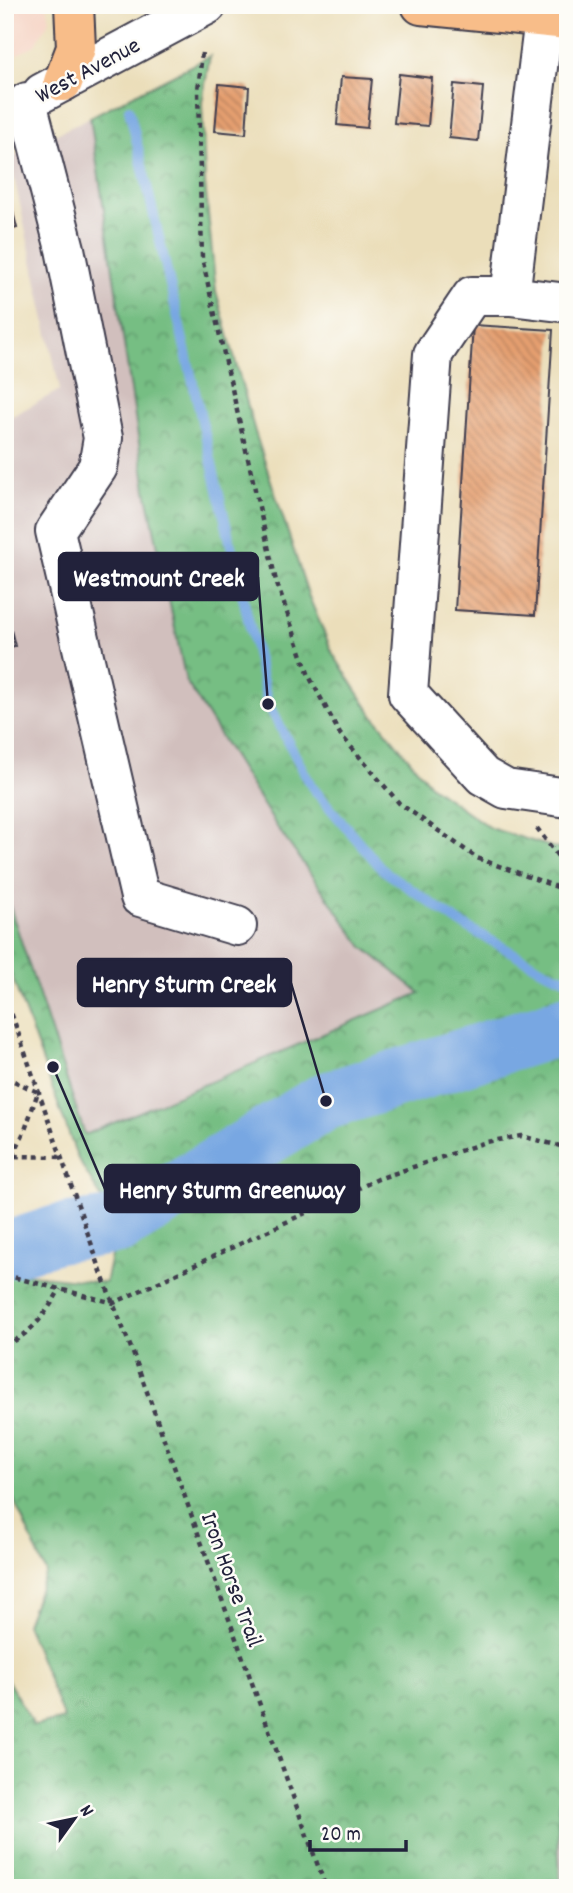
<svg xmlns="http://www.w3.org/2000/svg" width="573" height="1893" font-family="Dekko,sans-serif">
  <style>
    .built { fill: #f5d2c2 }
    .industrial { fill: #d1bfbd }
    .forest { fill: url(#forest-crowns); stroke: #4c705f; stroke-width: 2 }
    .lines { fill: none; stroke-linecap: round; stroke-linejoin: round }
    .stream { stroke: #78a7e2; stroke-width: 10 }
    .river { stroke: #78a7e2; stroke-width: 58 }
    .building { fill: url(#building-back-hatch) }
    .minor-casing { stroke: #403e4e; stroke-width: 42 }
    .major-casing { stroke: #403e4e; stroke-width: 42 }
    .path { stroke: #403e4e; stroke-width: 4.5; stroke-dasharray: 5 5; stroke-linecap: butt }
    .minor { stroke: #fff; stroke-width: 38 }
    .major { stroke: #f8bd89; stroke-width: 38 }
    .labels { text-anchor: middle; stroke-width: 5; stroke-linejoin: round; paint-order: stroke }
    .street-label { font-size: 24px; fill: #22223b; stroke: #fdfcf7 }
    .leader { fill: none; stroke: #22223b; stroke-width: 2.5 }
    .callout-dot { fill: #22223b; stroke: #fdfcf7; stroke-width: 2.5 }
    .callout { fill: #22223b; stroke: #22223b; stroke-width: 2.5 }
    .callout-label { font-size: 26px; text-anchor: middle; font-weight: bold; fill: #fff }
  </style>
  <defs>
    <pattern id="forest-crowns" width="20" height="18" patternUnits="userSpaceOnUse" patternTransform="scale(1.75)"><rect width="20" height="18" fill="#76be83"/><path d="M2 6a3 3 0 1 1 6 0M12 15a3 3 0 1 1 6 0" fill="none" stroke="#609a6c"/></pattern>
    <pattern id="building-back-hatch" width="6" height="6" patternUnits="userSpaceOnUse" patternTransform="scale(1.75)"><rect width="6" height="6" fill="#e59f70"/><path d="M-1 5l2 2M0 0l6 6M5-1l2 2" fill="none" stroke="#b9815d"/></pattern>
  </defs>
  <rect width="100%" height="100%" fill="#fdfcf7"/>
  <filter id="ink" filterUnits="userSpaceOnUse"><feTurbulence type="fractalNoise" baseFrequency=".0143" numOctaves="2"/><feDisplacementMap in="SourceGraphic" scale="14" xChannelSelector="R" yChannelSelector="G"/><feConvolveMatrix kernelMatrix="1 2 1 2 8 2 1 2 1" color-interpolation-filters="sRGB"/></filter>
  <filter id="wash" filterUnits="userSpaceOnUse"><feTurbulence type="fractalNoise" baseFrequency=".00686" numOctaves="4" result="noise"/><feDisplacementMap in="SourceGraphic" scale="28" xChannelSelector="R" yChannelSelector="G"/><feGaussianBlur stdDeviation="1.57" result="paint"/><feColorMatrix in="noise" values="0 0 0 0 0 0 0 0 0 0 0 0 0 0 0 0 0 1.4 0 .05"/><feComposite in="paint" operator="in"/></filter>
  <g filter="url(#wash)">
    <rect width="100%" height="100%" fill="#ebdeba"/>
    <polygon class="built" points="5,5 47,5 50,20 35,45 5,61"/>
    <g class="industrial">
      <polygon points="90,117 146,490 277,827 363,947 420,993 85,1135 5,892 5,420 60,390 10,158"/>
      <polygon points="568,1704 568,1888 560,1888 558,1825"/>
    </g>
    <polygon class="forest" points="210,56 202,102 205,184 216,291 255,432 309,597 333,654 372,714 431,786 490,828 568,852 568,1704 558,1825 560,1888 15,1888 5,1874 5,1676 34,1726 64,1719 26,1624 46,1572 5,1480 5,1272 105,1283 118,1225 78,1159 5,957 5,892 85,1135 420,993 363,947 277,827 186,681 146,490 90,117"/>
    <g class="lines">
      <polyline class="stream" points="129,109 268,704 312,787 383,870 460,923 545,971 568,980"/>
      <polyline class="river" points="5,1248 11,1249 57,1234 118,1225 326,1101 568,1024"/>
    </g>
    <g id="blocks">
      <g class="building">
        <polygon points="399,74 432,78 428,126 394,123"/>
        <polygon points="341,77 372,79 367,128 337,125"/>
        <polygon points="219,84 249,87 246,134 215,131"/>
        <polygon points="454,84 483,87 478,141 449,138"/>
        <polygon points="5,179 17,228 5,231"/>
        <polygon points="473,325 553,330 535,615 455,610"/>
        <polygon points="5,605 15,646 5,648"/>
      </g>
    </g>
  </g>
  <g filter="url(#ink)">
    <use href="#blocks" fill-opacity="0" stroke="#403e4e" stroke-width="2"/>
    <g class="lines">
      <defs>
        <g id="minor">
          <polyline points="42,93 207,5"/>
          <polyline points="27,102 65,249 103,438 98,467 55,531 140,897 237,926"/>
          <polyline points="510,296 544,18"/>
          <polyline points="568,303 510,296 472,296 433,354 408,694 483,776 506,789 568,798"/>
        </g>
        <g id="major">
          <polyline points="421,5 568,20"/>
          <polyline points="63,82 76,48 74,5"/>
        </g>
      </defs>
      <use href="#minor" class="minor-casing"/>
      <use href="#major" class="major-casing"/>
      <g class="path">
        <polyline points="202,53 198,90 202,258 276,581 309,676 340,734 399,803 477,858 568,891"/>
        <polyline points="537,828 568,870"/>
        <polyline points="5,995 105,1283 133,1353 326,1888"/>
        <polyline points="5,1077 38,1092 25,1130 13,1156"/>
        <polyline points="5,1158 13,1156 62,1157"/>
        <polyline points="5,1275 114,1303 378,1179 486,1142 521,1136 568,1148"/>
        <path d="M5,1346C33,1332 45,1315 60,1289"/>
      </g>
      <use href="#minor" class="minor"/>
      <use href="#major" class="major"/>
    </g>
  </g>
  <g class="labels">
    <g class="street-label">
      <text transform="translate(87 69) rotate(-28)" y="8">West Avenue</text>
      <text transform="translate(233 1579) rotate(70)" y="8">Iron Horse Trail</text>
    </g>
  </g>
  <path class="leader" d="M268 704L258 577M326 1101L291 983M53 1067L105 1189"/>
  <g class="callout-dot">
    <circle cx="268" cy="704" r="7"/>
    <circle cx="326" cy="1101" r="7"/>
    <circle cx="53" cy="1067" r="7"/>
  </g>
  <g class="callout">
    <rect x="59" y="553" width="199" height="47" rx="7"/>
    <rect x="78" y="959" width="213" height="47" rx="7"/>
    <rect x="105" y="1165" width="254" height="47" rx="7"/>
  </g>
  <g class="callout-label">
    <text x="159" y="586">Westmount Creek</text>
    <text x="184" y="992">Henry Sturm Creek</text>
    <text x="232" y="1198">Henry Sturm Greenway</text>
  </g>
  <rect width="573" height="1893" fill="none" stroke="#fdfcf7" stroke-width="28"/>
  <g transform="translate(74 1819) rotate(57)" stroke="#fdfcf7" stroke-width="5" paint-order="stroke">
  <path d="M0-5L12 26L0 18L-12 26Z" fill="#22223b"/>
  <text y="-10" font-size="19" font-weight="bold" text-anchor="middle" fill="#22223b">N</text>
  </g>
  <path d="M310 1840v10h96v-10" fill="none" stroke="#22223b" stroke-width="3.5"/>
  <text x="321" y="1840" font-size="21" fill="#22223b" stroke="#fdfcf7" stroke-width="5" paint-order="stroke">20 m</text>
</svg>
